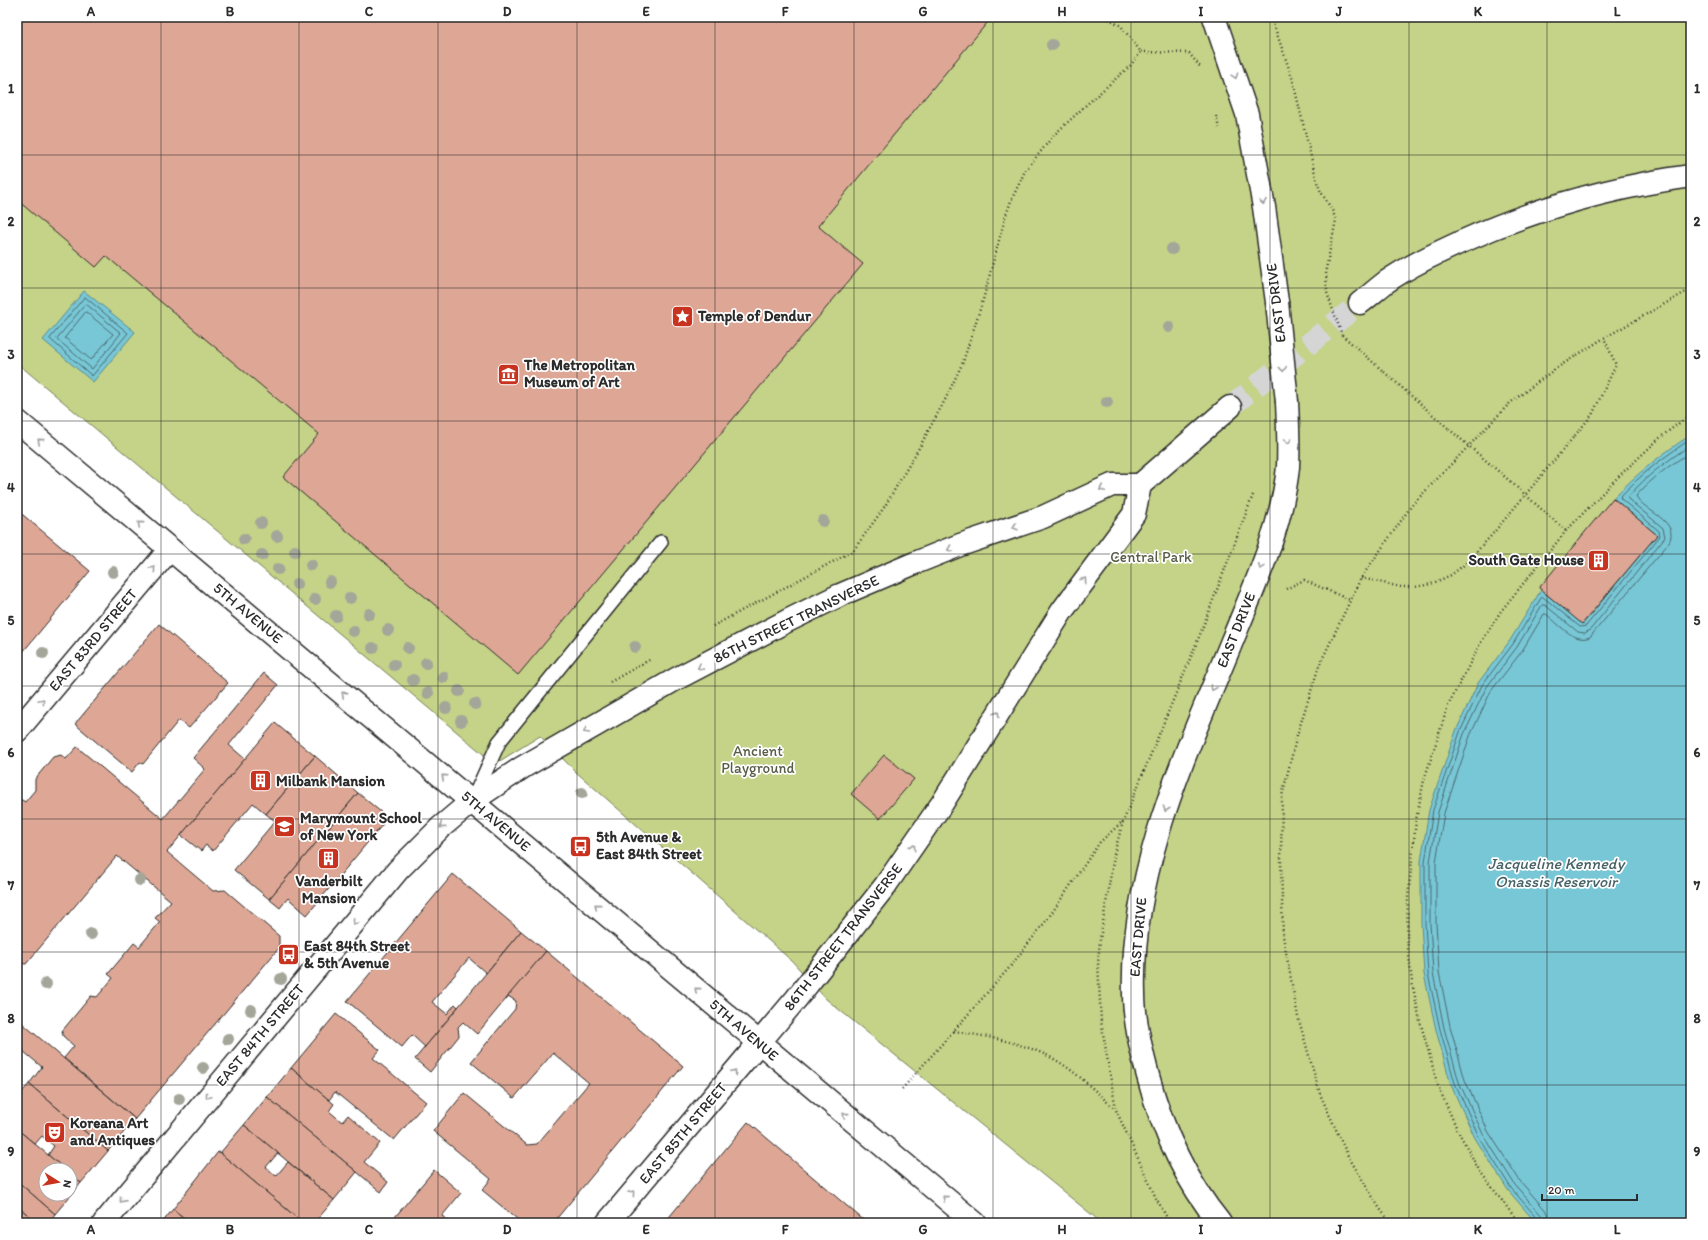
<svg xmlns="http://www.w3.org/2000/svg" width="1708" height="1240" font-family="Itim,sans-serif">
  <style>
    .green { fill: #c4d387; stroke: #787f59 }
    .water { fill: #78c7d6; stroke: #598992 }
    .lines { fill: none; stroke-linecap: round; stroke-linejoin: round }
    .shore { stroke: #4a696f; stroke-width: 1 }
    .building { fill: #dea795; stroke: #2b2b2b }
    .secondary-tunnel { stroke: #d5d5d5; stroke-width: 22; stroke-dasharray: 22 11; stroke-linecap: butt }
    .lane-casing { stroke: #2b2b2b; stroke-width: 16 }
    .street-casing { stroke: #2b2b2b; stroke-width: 25 }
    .secondary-casing { stroke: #2b2b2b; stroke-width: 25 }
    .path { stroke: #2b2b2b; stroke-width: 2.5; stroke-dasharray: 1 3; stroke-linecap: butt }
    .lane { stroke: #fff; stroke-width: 13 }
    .street { stroke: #fff; stroke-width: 22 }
    .secondary { stroke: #fff; stroke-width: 22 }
    .street-bridge-casing { stroke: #2b2b2b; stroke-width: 25; stroke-linecap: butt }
    .path-bridge { stroke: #2b2b2b; stroke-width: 2.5; stroke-dasharray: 1 3; stroke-linecap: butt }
    .street-bridge { stroke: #fff; stroke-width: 22 }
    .tree { fill: #a4a69a }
    .oneway { stroke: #a0a0a0 }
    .grid { fill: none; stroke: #2b2b2b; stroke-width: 1; stroke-opacity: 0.55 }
    .labels { text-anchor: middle; stroke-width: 3.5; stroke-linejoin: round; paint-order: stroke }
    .street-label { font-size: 15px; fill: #2b2b2b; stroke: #fff }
    .poi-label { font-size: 15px; font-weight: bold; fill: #2b2b2b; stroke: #fff; text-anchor: start }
    .park-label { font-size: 15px; fill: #595d47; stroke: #fff }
    .water-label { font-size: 16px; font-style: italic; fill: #466267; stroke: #fff }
    .neatline { fill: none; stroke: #2b2b2b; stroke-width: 1.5 }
    .grid-label { font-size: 13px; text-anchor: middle; font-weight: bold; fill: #2b2b2b }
  </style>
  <rect width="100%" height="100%" fill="#fff"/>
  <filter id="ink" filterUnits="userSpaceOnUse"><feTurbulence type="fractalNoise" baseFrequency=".025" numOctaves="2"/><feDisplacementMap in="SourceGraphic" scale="8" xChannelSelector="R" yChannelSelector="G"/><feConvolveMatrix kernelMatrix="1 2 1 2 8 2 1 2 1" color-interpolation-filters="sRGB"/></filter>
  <g filter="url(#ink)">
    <polygon class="green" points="17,17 1691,17 1691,1223 1102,1223 826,999 792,961 576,772 540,736 495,764 17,363"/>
    <g class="water">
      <polygon points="84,291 135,332 93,382 43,340"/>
      <path d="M1691,435V1223H1536L1508,1190L1475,1138L1451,1085L1436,1030L1424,974L1421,923V861L1429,810L1456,731L1478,683L1509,642L1541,590L1583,624L1657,535L1613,498C1637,474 1662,453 1691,435Z"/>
    </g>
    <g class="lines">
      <g class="shore">
        <polygon points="85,297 128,333 92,376 50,339"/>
        <polygon points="86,304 121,333 92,369 57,339"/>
        <polygon points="86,312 113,334 91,360 65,338"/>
        <path d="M1539,1223L1538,1219L1511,1188L1479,1137L1455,1083L1440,1029L1428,974L1425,923V862L1433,810L1460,732L1482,685L1513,644L1541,598L1543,597L1580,627L1586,626L1660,536L1659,531L1621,499L1620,497C1641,474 1665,456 1691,439"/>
        <path d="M1544,1223L1542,1216L1515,1185L1483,1134L1459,1082L1444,1028L1433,973L1430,923V862L1438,812L1464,734L1486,688L1517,647L1542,605H1545L1578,632L1585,633L1590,630L1665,537L1663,528L1628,499V497C1646,476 1668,460 1691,445"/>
        <path d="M1550,1223L1548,1213L1520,1181L1488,1131L1465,1080L1450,1026L1439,972L1436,923V862L1444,813L1470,736L1491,691L1522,651L1544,614H1546C1558,623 1574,644 1590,637L1668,544C1682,521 1644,512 1636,496C1651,479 1671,464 1691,452"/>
      </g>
    </g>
    <g class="building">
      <polygon points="17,17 992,17 818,226 863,264 518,675 283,477 319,434 106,256 96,267 17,200"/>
      <polygon points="1613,498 1657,535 1582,624 1539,588"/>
      <polygon points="17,510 90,571 17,659"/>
      <polygon points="159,624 228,683 189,728 179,720 143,764 140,762 132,772 75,724"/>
      <polygon points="264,673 278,685 229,745 245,759 167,852 213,891 225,890 279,936 279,948 135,1119 64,1058 74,1046 63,1036 62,1031 91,996 97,997 113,978 108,974 134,943 139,947 160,922 155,918 171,901 117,856 26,964 18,963 17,962 17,801 22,800 25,802 35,790 35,779 53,757 61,755 66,759 77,747 163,819 205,769 193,758"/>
      <polygon points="275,723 315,756 266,814 253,803 213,851 206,845 201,851 181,835"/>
      <polygon points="884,755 914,779 880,819 851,794"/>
      <polygon points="315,756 358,793 269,899 234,870 275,821 266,814"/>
      <polygon points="358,793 388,818 307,915 288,898 280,908 269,899"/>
      <polygon points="453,874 521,931 486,973 469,958 432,1002 447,1014 455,1004 458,1007 425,1047 412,1035 402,1047 347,1001"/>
      <polygon points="521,931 546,951 477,1034 463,1022 458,1027 459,1036 430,1072 415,1059"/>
      <polygon points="546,951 683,1066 553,1223 522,1223 482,1190 491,1179 433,1131 464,1093 527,1145 537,1144 589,1083 553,1053 514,1098 471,1062 515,1009 516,1001 508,996"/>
      <polygon points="336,1014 380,1050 373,1058 426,1102 394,1140 335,1092 329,1100 291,1068"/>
      <polygon points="22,1023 135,1119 108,1151 29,1084 42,1067 17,1046 17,1028"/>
      <polygon points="291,1068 334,1104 329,1111 342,1122 348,1115 380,1143 364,1162 388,1182 381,1192 267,1097"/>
      <polygon points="29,1084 108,1151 81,1183 70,1173 70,1170 66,1170 48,1155 54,1146 42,1136 35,1144 17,1129 17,1098"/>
      <polygon points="267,1097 357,1172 334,1200 244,1125"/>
      <polygon points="748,1122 867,1223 667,1223 665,1222"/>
      <polygon points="244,1125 278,1153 266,1167 276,1176 288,1162 334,1200 314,1223 303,1223 220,1153"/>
      <polygon points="17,1129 66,1170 46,1170 46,1194 70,1194 70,1173 81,1183 55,1214 17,1181"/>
      <polygon points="218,1152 220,1153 303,1223 190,1223 173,1209"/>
      <polygon points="434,1170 461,1193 442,1216 451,1223 390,1223"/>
      <polygon points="17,1181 55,1214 48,1223 38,1223 17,1206"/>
      <polygon points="17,1206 38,1223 17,1223"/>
      <polygon points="173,1209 190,1223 162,1223"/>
    </g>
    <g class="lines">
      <polyline class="secondary-tunnel" points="1230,407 1360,303"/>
      <defs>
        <polyline id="lane" points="474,797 499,742 661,542"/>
        <g id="street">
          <polyline points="1214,17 1247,114 1264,207 1277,302"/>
          <polyline points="17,731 170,549"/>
          <path d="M1220,1223C1185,1180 1162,1129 1148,1076C1141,1050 1134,1021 1134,994C1130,869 1186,754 1232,641C1255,585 1282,527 1288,467C1289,445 1288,423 1287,402"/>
        </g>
        <g id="secondary">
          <path d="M1360,303C1368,297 1377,289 1386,282C1409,266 1435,254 1461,242C1534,209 1611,187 1691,176"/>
          <polyline points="17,421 975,1223"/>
          <polyline points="104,1223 398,870 440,828 472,801 523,767 676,679 787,621 840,595 915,563 960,545 1043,517 1112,485 1140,485"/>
          <polyline points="607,1223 796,999 885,886 943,802 1062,611 1134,514 1140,485 1230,407"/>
        </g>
      </defs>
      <use href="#lane" class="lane-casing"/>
      <use href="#street" class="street-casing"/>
      <use href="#secondary" class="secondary-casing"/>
      <g class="path">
        <polyline points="1271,17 1292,77 1317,182 1321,192 1332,210 1336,220 1326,269 1327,293"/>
        <polyline points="1252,20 1257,17"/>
        <polyline points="1141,52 1189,53 1201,68"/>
        <polyline points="1216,116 1219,128"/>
        <polyline points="1342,335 1449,429"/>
        <polyline points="1511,482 1566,531"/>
        <polyline points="1361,578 1401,587 1415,587 1431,584 1451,575 1464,565 1490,537 1592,415 1616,365 1604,338"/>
        <polyline points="1286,589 1304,580 1350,600"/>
        <polyline points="713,626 853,551 885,506 919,448 946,398 963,362 983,300 1005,218 1011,201 1025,171 1054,135 1085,106 1130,66 1141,52 1121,26 1106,17"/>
        <polyline points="610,682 651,659"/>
        <path d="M954,1031C989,1037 1028,1043 1059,1062C1080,1075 1097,1093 1115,1109"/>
        <polyline points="902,1089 1010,967 1049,917 1100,842 1122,822"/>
        <polyline points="1170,1223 1156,1198 1116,1110 1101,1021 1098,963 1100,939 1115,850 1123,822 1199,637 1253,495"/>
        <polyline points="1391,1223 1380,1209 1348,1156 1320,1094 1298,1017 1283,936 1281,862 1282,796 1297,735 1319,666 1361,578 1412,505 1510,403 1555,369 1604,338 1691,289"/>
        <polyline points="1519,1223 1479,1170 1457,1129 1438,1086 1420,1021 1412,982 1407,940 1408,898 1416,820 1424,780 1448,706 1480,644 1501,611 1566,531 1618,477 1662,436 1691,414"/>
      </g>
      <use href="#lane" class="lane"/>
      <use href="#street" class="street"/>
      <use href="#secondary" class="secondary"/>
      <defs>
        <polyline id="street-bridge" points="1277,302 1287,402"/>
      </defs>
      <use href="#street-bridge" class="street-bridge-casing"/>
      <g class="path-bridge">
        <polyline points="1327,293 1342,335"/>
        <polyline points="1449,429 1511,482"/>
      </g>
      <use href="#street-bridge" class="street-bridge"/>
    </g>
    <g class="tree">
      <circle cx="1052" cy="45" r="6"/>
      <circle cx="1172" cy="249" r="6"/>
      <circle cx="1169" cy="327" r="6"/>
      <circle cx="1107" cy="402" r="6"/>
      <circle cx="823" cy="521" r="6"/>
      <circle cx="261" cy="523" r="6"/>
      <circle cx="277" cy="536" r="6"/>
      <circle cx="244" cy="539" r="6"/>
      <circle cx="295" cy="551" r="6"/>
      <circle cx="262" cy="555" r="6"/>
      <circle cx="311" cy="565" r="6"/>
      <circle cx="278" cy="569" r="6"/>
      <circle cx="113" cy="572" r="6"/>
      <circle cx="330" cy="582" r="6"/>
      <circle cx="297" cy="584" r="6"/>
      <circle cx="350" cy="598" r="6"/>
      <circle cx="315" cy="599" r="6"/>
      <circle cx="369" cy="614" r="6"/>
      <circle cx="336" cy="616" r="6"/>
      <circle cx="388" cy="630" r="6"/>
      <circle cx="353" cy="631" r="6"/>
      <circle cx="635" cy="647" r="6"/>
      <circle cx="373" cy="648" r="6"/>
      <circle cx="408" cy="648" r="6"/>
      <circle cx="43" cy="653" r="6"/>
      <circle cx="426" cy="663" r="6"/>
      <circle cx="394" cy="665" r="6"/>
      <circle cx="443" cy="677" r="6"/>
      <circle cx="413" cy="680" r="6"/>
      <circle cx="459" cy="691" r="6"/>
      <circle cx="428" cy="693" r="6"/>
      <circle cx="475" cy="704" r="6"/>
      <circle cx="446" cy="708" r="6"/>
      <circle cx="461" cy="721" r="6"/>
      <circle cx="582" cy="793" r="6"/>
      <circle cx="140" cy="880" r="6"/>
      <circle cx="91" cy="934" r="6"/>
      <circle cx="281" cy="979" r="6"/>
      <circle cx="46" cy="984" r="6"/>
      <circle cx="251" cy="1010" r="6"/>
      <circle cx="228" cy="1039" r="6"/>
      <circle cx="203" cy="1068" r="6"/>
      <circle cx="179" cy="1099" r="6"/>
    </g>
    <defs><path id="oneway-chevron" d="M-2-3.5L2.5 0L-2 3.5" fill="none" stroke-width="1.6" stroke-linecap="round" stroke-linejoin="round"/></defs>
    <g class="oneway">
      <use href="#oneway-chevron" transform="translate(1235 76) rotate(72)"/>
      <use href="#oneway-chevron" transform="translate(1263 202) rotate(81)"/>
      <use href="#oneway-chevron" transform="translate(1283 369) rotate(84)"/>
      <use href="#oneway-chevron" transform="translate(40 441) rotate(-140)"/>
      <use href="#oneway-chevron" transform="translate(1288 441) rotate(92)"/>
      <use href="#oneway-chevron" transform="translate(1102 489) rotate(155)"/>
      <use href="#oneway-chevron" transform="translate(140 524) rotate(-140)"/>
      <use href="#oneway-chevron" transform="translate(1015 527) rotate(162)"/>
      <use href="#oneway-chevron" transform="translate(950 549) rotate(159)"/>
      <use href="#oneway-chevron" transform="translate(1261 567) rotate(110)"/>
      <use href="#oneway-chevron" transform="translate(153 569) rotate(-49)"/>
      <use href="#oneway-chevron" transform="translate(1084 580) rotate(-54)"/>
      <use href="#oneway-chevron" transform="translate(700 667) rotate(152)"/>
      <use href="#oneway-chevron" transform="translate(1213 688) rotate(112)"/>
      <use href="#oneway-chevron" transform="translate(344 694) rotate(-140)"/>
      <use href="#oneway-chevron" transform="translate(42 701) rotate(-50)"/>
      <use href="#oneway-chevron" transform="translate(997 714) rotate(-58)"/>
      <use href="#oneway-chevron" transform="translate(586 731) rotate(150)"/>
      <use href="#oneway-chevron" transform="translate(444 777) rotate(-140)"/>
      <use href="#oneway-chevron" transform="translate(1166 809) rotate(109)"/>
      <use href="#oneway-chevron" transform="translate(442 826) rotate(138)"/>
      <use href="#oneway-chevron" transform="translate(913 847) rotate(-55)"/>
      <use href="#oneway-chevron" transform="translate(597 906) rotate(-140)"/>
      <use href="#oneway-chevron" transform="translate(355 922) rotate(130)"/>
      <use href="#oneway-chevron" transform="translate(697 990) rotate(-140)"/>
      <use href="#oneway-chevron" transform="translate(734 1072) rotate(-51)"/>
      <use href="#oneway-chevron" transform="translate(208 1096) rotate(130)"/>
      <use href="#oneway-chevron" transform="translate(845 1115) rotate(-140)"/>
      <use href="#oneway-chevron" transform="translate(632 1193) rotate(-50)"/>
      <use href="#oneway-chevron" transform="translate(945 1198) rotate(-140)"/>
      <use href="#oneway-chevron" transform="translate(122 1200) rotate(129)"/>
    </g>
  </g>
  <path class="grid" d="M161,17V1223M299,17V1223M438,17V1223M577,17V1223M715,17V1223M854,17V1223M993,17V1223M1131,17V1223M1270,17V1223M1409,17V1223M1547,17V1223M17,155H1691M17,288H1691M17,421H1691M17,554H1691M17,686H1691M17,819H1691M17,952H1691M17,1085H1691"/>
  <defs>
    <symbol id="sight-square" viewBox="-11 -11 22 22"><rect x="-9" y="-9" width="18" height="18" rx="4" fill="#c8321e" stroke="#fff"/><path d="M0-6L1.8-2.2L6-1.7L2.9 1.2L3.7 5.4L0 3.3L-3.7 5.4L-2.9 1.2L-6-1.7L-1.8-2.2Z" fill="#fff"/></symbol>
    <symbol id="museum-square" viewBox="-11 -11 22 22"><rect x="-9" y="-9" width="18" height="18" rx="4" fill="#c8321e" stroke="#fff"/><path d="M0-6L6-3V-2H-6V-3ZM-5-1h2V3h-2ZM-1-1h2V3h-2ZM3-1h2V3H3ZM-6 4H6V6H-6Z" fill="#fff"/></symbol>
    <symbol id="building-square" viewBox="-11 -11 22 22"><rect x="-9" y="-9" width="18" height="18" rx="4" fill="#c8321e" stroke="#fff"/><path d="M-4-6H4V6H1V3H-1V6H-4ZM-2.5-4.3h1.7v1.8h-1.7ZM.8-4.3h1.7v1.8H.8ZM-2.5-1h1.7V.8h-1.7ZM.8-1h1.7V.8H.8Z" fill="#fff"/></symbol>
    <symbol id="school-square" viewBox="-11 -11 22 22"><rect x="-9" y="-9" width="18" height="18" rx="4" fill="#c8321e" stroke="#fff"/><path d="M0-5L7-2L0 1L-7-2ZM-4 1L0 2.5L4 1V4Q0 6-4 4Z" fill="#fff"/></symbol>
    <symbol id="bus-square" viewBox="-11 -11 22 22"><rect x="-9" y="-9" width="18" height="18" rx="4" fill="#c8321e" stroke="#fff"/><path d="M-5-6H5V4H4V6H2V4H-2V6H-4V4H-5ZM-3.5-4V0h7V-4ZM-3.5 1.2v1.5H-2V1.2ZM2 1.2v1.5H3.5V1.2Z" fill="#fff"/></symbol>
    <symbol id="theatre-square" viewBox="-11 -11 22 22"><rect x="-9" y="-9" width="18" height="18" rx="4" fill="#c8321e" stroke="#fff"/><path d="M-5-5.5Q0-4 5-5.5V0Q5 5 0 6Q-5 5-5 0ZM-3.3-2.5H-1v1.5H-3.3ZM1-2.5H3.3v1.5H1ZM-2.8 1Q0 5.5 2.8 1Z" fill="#fff"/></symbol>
  </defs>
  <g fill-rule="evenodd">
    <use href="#sight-square" x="670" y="304" width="25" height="25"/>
    <use href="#museum-square" x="496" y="362" width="25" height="25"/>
    <use href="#building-square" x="1586" y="548" width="25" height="25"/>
    <use href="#building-square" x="248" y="768" width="25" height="25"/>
    <use href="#school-square" x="272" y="814" width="25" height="25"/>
    <use href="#bus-square" x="568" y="834" width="25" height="25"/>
    <use href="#building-square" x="316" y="846" width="25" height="25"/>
    <use href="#bus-square" x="276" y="942" width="25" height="25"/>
    <use href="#theatre-square" x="42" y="1120" width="25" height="25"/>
  </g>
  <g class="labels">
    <g class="street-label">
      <text transform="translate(1276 303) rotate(-97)" y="5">EAST DRIVE</text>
      <text transform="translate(248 613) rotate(40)" y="5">5TH AVENUE</text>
      <text transform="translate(796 619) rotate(-26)" y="5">86TH STREET TRANSVERSE</text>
      <text transform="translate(1236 630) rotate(-68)" y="5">EAST DRIVE</text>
      <text transform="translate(93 640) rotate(-50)" y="5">EAST 83RD STREET</text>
      <text transform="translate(496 821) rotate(40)" y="5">5TH AVENUE</text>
      <text transform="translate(843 937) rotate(-52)" y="5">86TH STREET TRANSVERSE</text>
      <text transform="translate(1138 937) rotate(-85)" y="5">EAST DRIVE</text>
      <text transform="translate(744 1030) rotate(41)" y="5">5TH AVENUE</text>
      <text transform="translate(260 1035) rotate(-50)" y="5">EAST 84TH STREET</text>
      <text transform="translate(683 1133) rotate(-50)" y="5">EAST 85TH STREET</text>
    </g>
    <g class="poi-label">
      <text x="698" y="321">Temple of Dendur</text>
      <text x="524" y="370">The Metropolitan<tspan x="524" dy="17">Museum of Art</tspan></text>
      <text x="1584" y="565" text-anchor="end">South Gate House</text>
      <text x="276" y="786">Milbank Mansion</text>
      <text x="300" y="823">Marymount School<tspan x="300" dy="17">of New York</tspan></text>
      <text x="596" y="842">5th Avenue &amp;<tspan x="596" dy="17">East 84th Street</tspan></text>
      <text x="329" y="886" text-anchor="middle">Vanderbilt<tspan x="329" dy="17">Mansion</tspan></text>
      <text x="304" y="951">East 84th Street<tspan x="304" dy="17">&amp; 5th Avenue</tspan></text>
      <text x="70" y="1128">Koreana Art<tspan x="70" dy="17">and Antiques</tspan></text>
    </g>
    <g class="park-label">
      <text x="1151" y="562">Central Park</text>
      <text x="758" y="756">Ancient<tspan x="758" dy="17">Playground</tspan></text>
    </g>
    <g class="water-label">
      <text x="1556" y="869">Jacqueline Kennedy<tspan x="1556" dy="18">Onassis Reservoir</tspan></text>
    </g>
  </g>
  <rect width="1708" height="1240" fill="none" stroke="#fff" stroke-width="44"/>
  <g transform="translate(58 1182) rotate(101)"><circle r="19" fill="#ffffff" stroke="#aaaaaa"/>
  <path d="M0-3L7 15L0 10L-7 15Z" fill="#c8321e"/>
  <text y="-6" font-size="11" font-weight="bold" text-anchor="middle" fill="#2b2b2b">N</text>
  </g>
  <path d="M1542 1194v6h95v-6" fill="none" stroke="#2b2b2b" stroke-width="2"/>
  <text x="1548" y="1194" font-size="12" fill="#2b2b2b" stroke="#ffffff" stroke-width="3" paint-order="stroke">20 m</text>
  <rect x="22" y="22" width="1664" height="1196" class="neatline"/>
  <g class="grid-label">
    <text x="91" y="16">A</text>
    <text x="230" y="16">B</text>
    <text x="369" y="16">C</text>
    <text x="507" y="16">D</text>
    <text x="646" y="16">E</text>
    <text x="785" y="16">F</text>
    <text x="923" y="16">G</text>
    <text x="1062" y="16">H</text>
    <text x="1201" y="16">I</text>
    <text x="1339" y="16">J</text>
    <text x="1478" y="16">K</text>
    <text x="1617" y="16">L</text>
    <text x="11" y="93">1</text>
    <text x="1697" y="93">1</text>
    <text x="11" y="226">2</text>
    <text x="1697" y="226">2</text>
    <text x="11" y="359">3</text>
    <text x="1697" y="359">3</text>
    <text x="11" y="492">4</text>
    <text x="1697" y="492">4</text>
    <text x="11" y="625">5</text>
    <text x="1697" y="625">5</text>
    <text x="11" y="757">6</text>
    <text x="1697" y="757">6</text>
    <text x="11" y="890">7</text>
    <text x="1697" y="890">7</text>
    <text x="11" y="1023">8</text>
    <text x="1697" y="1023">8</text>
    <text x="11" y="1156">9</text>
    <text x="1697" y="1156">9</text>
    <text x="91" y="1234">A</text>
    <text x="230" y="1234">B</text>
    <text x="369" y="1234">C</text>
    <text x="507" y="1234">D</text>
    <text x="646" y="1234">E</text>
    <text x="785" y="1234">F</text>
    <text x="923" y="1234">G</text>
    <text x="1062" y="1234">H</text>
    <text x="1201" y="1234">I</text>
    <text x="1339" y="1234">J</text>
    <text x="1478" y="1234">K</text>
    <text x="1617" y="1234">L</text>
  </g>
</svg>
